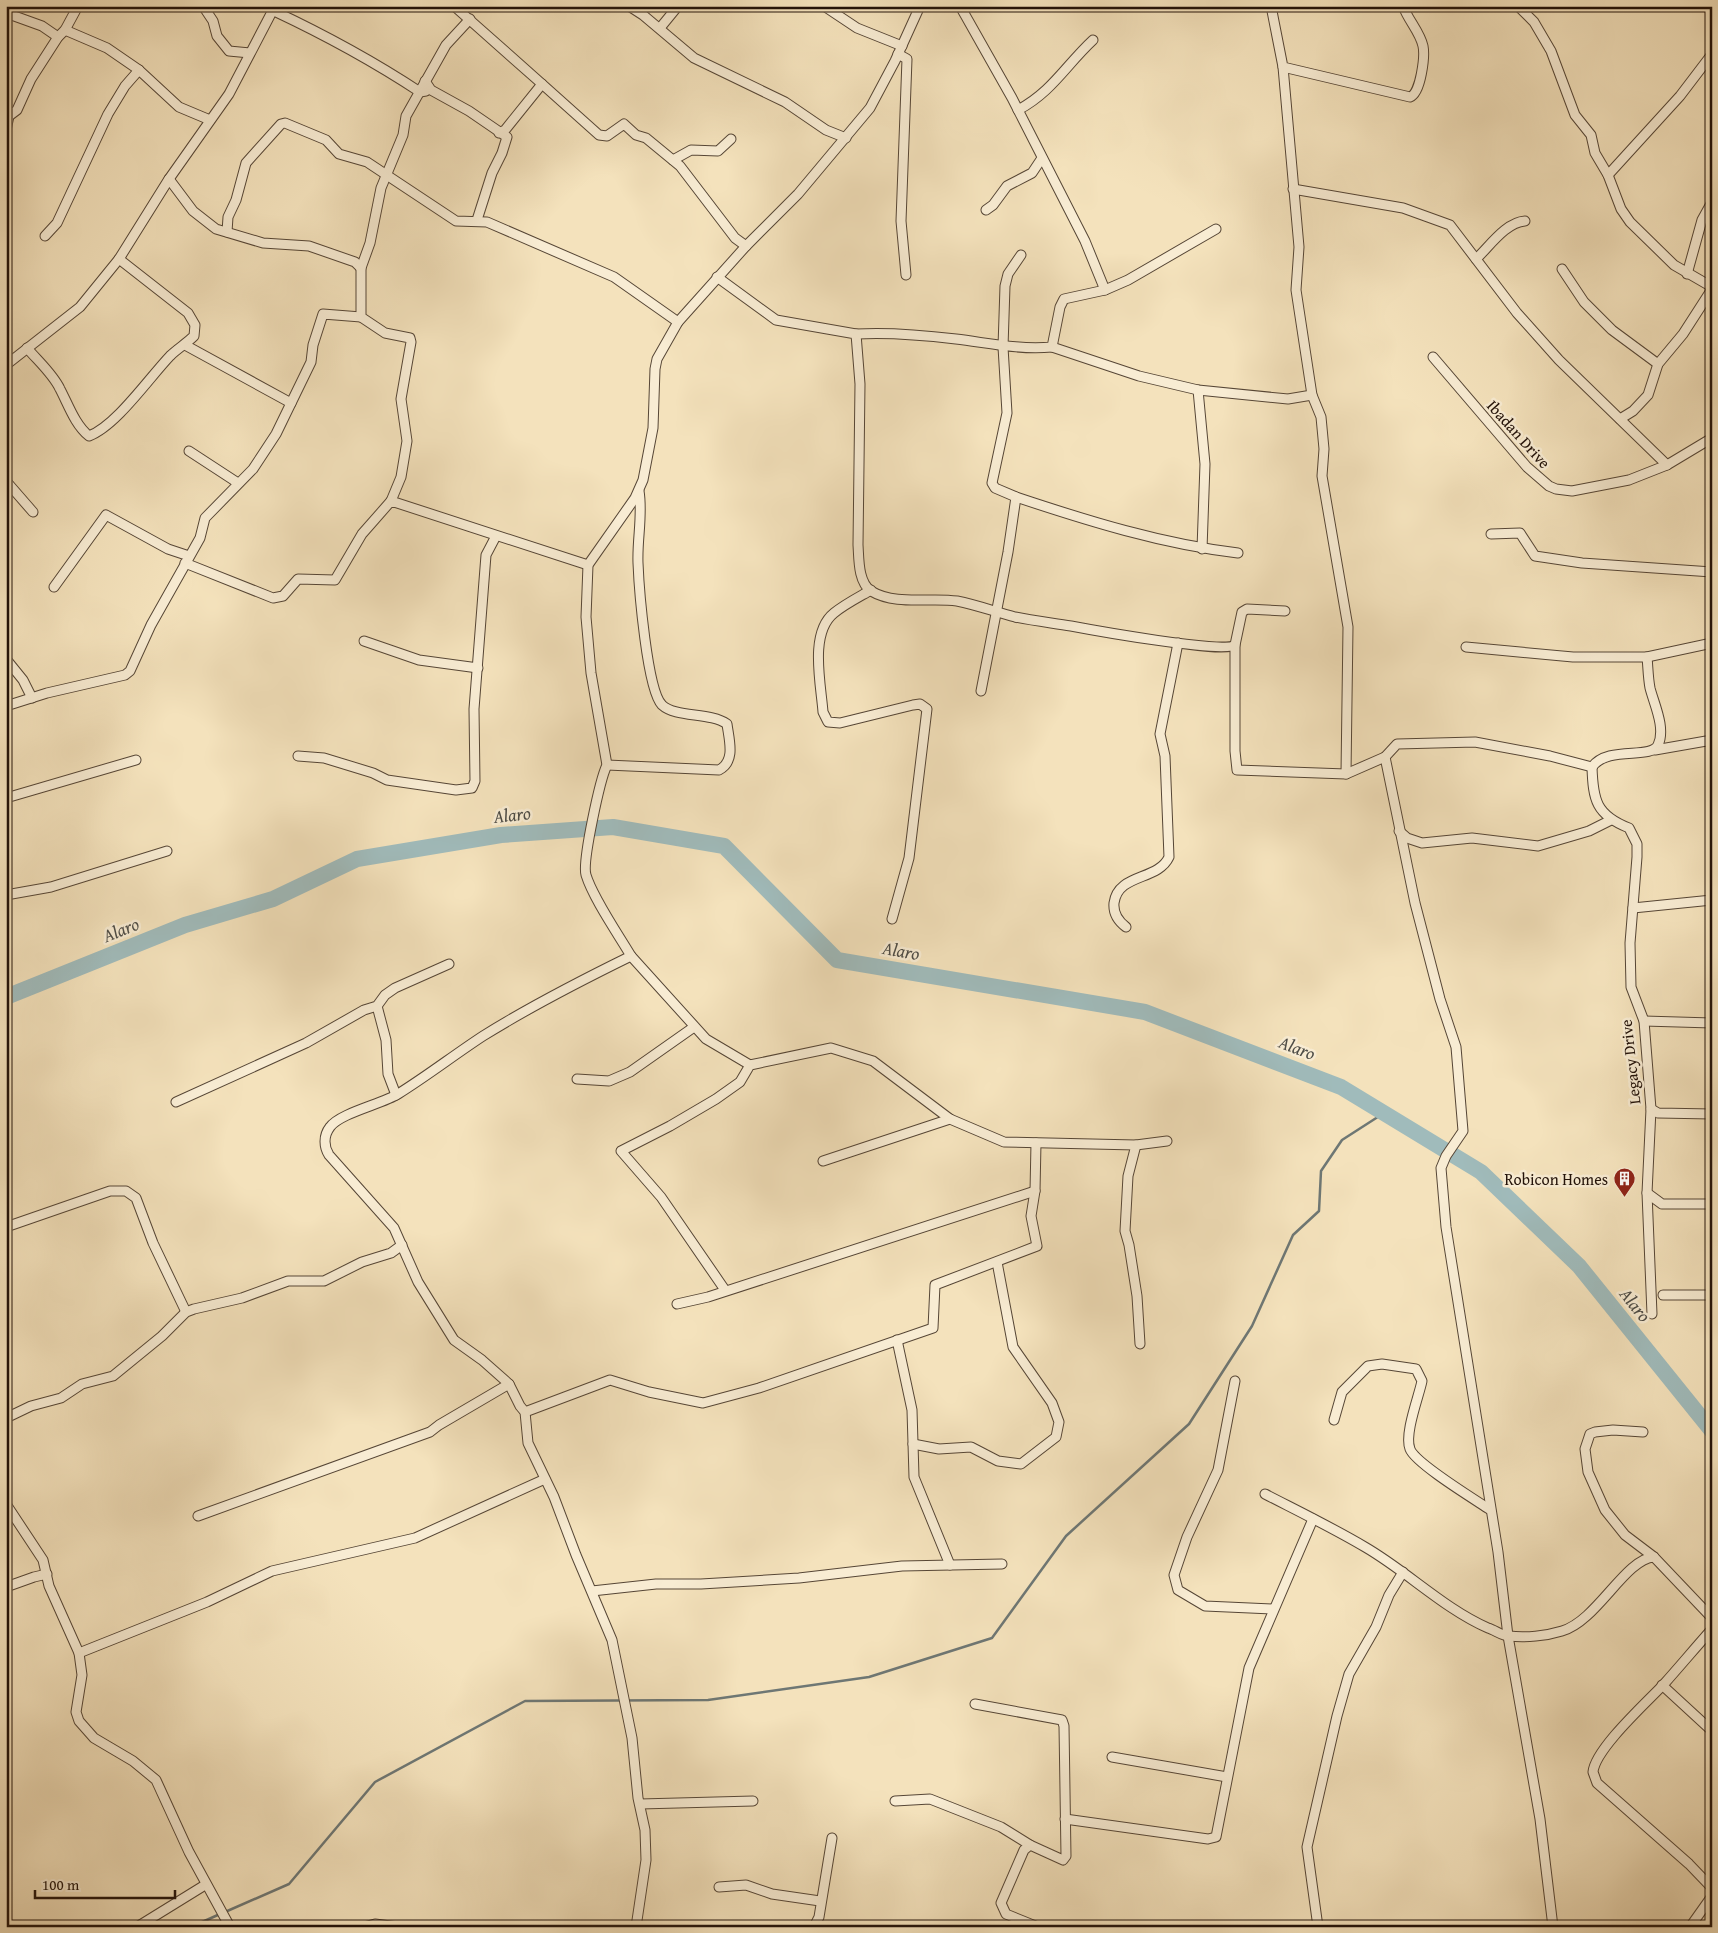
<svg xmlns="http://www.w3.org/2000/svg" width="1718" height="1933" font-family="'Gentium Book Plus',serif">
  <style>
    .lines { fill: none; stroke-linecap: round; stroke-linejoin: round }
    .stream { stroke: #6e7774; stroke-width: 2.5 }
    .river { stroke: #a0bbbb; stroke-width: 16 }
    .minor-casing { stroke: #564636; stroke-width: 11 }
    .minor { stroke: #f8ecd3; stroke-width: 9 }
    .labels { text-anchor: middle; stroke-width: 5; stroke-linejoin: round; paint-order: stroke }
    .street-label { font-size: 16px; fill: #221209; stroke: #f8ecd3 }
    .poi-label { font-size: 16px; fill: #221209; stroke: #f8ecd3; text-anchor: end }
    .water-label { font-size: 18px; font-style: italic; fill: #4e4d47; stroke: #f8ecd3 }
  </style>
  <rect width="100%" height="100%" fill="#f4e2bc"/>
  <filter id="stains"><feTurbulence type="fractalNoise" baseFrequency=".004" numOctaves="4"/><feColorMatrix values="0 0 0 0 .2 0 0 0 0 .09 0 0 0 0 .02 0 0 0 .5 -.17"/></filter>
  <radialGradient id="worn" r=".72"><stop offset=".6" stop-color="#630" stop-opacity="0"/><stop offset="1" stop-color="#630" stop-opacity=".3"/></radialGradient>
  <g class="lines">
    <g class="stream">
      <polyline points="225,1912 289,1884 375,1782 525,1701 708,1700 869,1677 992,1638 1066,1536 1189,1424 1252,1326 1293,1235 1319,1211 1321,1171 1342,1140 1384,1113"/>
      <polyline points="191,1927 220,1914"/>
    </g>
    <polyline class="river" points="6,997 185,925 273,899 357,859 501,835 613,827 724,846 837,960 1145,1012 1341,1087 1481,1172 1579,1266 1712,1431"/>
    <defs>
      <g id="minor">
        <polyline points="203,6 213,21 217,36 229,51 250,53"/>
        <polyline points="454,6 542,84"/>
        <polyline points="629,6 643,15 694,58 785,102 826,130 846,138"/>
        <polyline points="824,6 857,28 902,46"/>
        <polyline points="960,6 1012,98 1085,241 1105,290"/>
        <path d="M1271,6L1283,67L1410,97C1421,93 1425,56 1423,46C1420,32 1408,20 1403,6"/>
        <polyline points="1518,6 1534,22 1551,51 1575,115 1591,135 1595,153 1608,175 1621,209 1630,222 1674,265 1712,287"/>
        <path d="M274,11C325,35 373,61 420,92L426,91"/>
        <polyline points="6,13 42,26 58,37"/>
        <polyline points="660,28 678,6"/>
        <polyline points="65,30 107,48 139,70 179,107 210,120"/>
        <polyline points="898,54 907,59 901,221 906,275"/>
        <polyline points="1283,67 1299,247 1296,290 1312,395 1321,417 1324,449 1322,476 1348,627 1346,774"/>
        <polyline points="425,81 431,90 469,111 507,137 502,153 492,173 477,220"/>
        <path d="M1018,110C1052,92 1066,65 1093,40"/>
        <polyline points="6,116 9,116 6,130"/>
        <polyline points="9,116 17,110 31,79 58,37 65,30 78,6"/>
        <polyline points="499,133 505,130 542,84 599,135 607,136 624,124 636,135 646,138 680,166 735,238 746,246"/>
        <polyline points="673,160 691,150 718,151 731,139"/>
        <polyline points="1608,175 1680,96 1712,54"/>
        <polyline points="169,179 193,211 216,229 263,243 309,246 355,262 361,268"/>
        <polyline points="1293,189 1403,208 1450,225 1517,313 1559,360 1667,465"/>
        <polyline points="986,210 993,205 1007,186 1032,173 1042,158"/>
        <polyline points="227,232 228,217 236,200 246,163 281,124 285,123 326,140 339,154 367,162 456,221 487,222 614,277 678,322"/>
        <polyline points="45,236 57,223 108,114 125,86 139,70"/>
        <path d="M1476,259C1489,247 1506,222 1525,221"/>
        <polyline points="1562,269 1584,302 1612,330 1658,364"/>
        <polyline points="1687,274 1702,220 1712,202"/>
        <path d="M717,277L776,320L856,334L860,384L858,545C859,559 858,582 871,591C896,606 930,597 957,601C977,605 996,612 1015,617C1034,621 1053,623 1071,626C1092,630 1226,654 1235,645"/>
        <path d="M856,334C889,332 923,335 956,339C989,343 1019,350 1052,347L1060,307L1064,299L1105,290L1128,280L1216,229"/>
        <polyline points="185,345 291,403"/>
        <polyline points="1052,347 1139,376 1198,390 1288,399 1312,395"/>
        <path d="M27,348C38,361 53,374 60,389C68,404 75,425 89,436C116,426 149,378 170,356C177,349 187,343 194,336L195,325L188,313L119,259"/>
        <polyline points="1433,357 1527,467 1549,486 1556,489 1572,491 1629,480 1667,465 1712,438"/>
        <polyline points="6,365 80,307 119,259 169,179 229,94 275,6"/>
        <polyline points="1198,390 1205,464 1202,549"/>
        <polyline points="1620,419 1633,411 1648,395 1658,364 1683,334 1712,289"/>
        <polyline points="189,451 238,483"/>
        <polyline points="6,481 33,512"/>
        <polyline points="1016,497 995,488 992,483 1007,413 1003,347 1005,286 1008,274 1021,255"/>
        <polyline points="391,501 401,477 407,441 401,399 411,342 410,338 385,333 361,317 361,268 370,243 381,188 403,135 406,116 446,45 470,19"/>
        <polyline points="1491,534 1520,533 1535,556 1582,563 1712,572"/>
        <polyline points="185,563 273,598 283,596 298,579 335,580 362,534 391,501 588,565"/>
        <polyline points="54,587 106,515 168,549 189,556"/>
        <path d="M871,590C859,597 845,604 834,613C809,633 821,684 823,712L828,722L840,723L913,705L920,704L927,709L909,858L892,919"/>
        <polyline points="1285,611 1247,609 1242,612 1235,645 1235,751 1237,770 1346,774 1385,757 1397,744 1475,742 1550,756 1592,767"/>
        <polyline points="364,641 419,660 478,668"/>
        <polyline points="1466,647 1573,657 1647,657"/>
        <polyline points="6,659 23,680 32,698"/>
        <path d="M981,691L1008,552L1016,497C1088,521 1162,544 1238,553"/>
        <polyline points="6,706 47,693 125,675 130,671 151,625 200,538 205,518 253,469 276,434 311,362 313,345 323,314 361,317"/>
        <polyline points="1655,750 1712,740"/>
        <polyline points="298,756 324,758 373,773 387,780 456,790 472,788 475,781 474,709 486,555 496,536"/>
        <polyline points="1385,757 1415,903 1440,999 1456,1047 1463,1131 1446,1156 1441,1168 1446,1227 1498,1552 1508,1636 1540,1819 1553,1927"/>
        <path d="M607,765L719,770C736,761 729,740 727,724C710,712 676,718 662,705C647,690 639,588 638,563C637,539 643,514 639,491"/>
        <path d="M1592,767C1593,800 1596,815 1629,828L1637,844V857L1630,943L1631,987L1644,1021L1651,1109L1647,1193L1652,1314"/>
        <path d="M1592,767C1608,745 1651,760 1658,745C1666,728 1654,704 1650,688C1648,677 1648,667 1647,657L1712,643"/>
        <polyline points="6,798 136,760"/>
        <polyline points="1399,831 1407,838 1422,843 1472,838 1538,846 1589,831 1611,820"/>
        <polyline points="6,895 51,887 167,851"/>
        <polyline points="1633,908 1712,900"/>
        <path d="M1126,927C1118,921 1113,914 1114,903C1118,873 1158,881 1169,857L1165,756L1160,734L1178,643"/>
        <polyline points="631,956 706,1039 750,1065"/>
        <polyline points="377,1006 386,1040 388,1074 396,1095"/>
        <polyline points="1644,1021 1712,1023"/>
        <polyline points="577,1079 609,1081 630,1072 694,1027"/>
        <polyline points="176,1102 306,1043 364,1010 377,1006 385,995 395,988 449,964"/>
        <polyline points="1651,1109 1658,1113 1712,1114"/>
        <polyline points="1136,1145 1128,1176 1125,1231 1129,1245 1137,1296 1140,1344"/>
        <polyline points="823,1161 950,1119"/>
        <polyline points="1647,1193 1662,1204 1712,1204"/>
        <polyline points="6,1227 110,1191 126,1191 136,1198 153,1243 186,1312"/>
        <polyline points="725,1290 661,1197 621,1151 670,1126 716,1099 740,1082 750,1065 831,1048 873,1061 950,1119 1004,1142 1136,1145 1167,1141"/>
        <polyline points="1663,1295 1712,1295"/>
        <polyline points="677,1304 708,1297 1035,1191"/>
        <polyline points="897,1340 912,1410 914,1477 950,1565"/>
        <polyline points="1235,1381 1218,1470 1187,1537 1174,1575 1178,1590 1205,1606 1273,1609"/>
        <polyline points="525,1412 610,1380 649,1392 703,1403 759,1388 933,1328 935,1285 1037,1246 1031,1216 1035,1191 1036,1143"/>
        <polyline points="6,1418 31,1406 61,1398 82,1384 113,1376 162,1336 186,1312 194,1309 242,1298 288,1281 324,1281 362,1262 391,1253 402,1245"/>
        <path d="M1334,1420L1342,1392L1368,1366L1382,1364L1416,1369L1422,1381C1419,1396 1404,1434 1410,1449C1415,1463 1474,1499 1489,1509"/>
        <polyline points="1643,1432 1613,1430 1595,1432 1590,1434 1585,1449 1588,1472 1605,1510 1625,1535 1654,1557 1712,1618"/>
        <polyline points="913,1444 939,1449 971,1447 998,1461 1021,1464 1056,1437 1059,1422 1052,1403 1013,1347 997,1262"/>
        <path d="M1265,1494C1298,1511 1333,1528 1365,1547C1408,1572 1443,1608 1488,1628C1495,1630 1502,1636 1509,1636C1525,1638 1546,1636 1562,1631C1597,1621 1625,1559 1654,1557"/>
        <polyline points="6,1504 43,1560 49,1586 79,1653 82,1675 76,1712 79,1721 94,1738 133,1761 156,1780 189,1852 230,1927"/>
        <polyline points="198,1516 430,1432 439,1425 509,1384"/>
        <polyline points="6,1587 34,1577 47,1574"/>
        <polyline points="592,1591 656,1584 701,1584 799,1578 902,1566 1002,1564"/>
        <path d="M1712,1629C1696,1647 1680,1666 1664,1684C1647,1702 1595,1749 1593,1772L1597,1783L1689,1864L1712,1888"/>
        <polyline points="79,1653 207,1602 272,1571 415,1538 545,1479"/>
        <polyline points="1662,1685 1712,1731"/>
        <polyline points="975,1704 1062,1720 1064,1726 1066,1856 1063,1860 1030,1845 1024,1850 1001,1903 1006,1914 1038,1927"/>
        <polyline points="1112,1757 1227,1777"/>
        <polyline points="895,1801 930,1799 1001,1827 1030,1845"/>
        <polyline points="640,1804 753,1801"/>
        <polyline points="1065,1819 1208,1839 1216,1837 1249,1668 1313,1519"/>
        <polyline points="719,1887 746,1885 772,1894 820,1901"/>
        <polyline points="137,1927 205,1885"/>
        <polyline points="364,1927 375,1924 398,1927"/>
        <path d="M636,1927L646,1860L645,1830L638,1798L632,1738L612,1640L576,1555L554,1497L528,1443L525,1412L520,1406L509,1384L482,1360L454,1340L418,1282L394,1228L329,1155C324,1147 323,1136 330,1127C340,1113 382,1104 398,1094C427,1076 454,1055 483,1036C531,1006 580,981 631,956C618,934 593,898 586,875C582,862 600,779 607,765L591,673L586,617L588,565L635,498L643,480L653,428L655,369L657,359L678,322L746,246L798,194L870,108L895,61L920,6"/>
        <polyline points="814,1927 819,1917 832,1838"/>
        <polyline points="1318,1927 1307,1847 1337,1716 1349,1674 1376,1627 1389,1595 1403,1572"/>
        <polyline points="1690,1927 1712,1896"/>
      </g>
    </defs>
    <use href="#minor" class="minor-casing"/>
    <use href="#minor" class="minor"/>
  </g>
  <defs>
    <symbol id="building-pin" viewBox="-11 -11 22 30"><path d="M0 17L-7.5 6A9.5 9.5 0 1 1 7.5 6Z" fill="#8f2418" stroke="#f8ecd3"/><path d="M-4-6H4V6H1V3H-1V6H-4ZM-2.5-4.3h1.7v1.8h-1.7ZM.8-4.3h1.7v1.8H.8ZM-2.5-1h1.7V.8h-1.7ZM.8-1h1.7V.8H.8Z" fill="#fff"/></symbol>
  </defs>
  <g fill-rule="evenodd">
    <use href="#building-pin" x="1612" y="1166" width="25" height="34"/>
  </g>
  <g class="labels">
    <g class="street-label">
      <text transform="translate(1519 434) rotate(48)" y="6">Ibadan Drive</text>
      <text transform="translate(1630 1062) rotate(-96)" y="6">Legacy Drive</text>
    </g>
    <g class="poi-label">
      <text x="1608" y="1185">Robicon Homes</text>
    </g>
    <g class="water-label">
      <text transform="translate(512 815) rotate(-6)" y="6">Alaro</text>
      <text transform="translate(121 930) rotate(-22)" y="6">Alaro</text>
      <text transform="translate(901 951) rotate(10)" y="6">Alaro</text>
      <text transform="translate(1297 1048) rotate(21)" y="6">Alaro</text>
      <text transform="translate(1635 1305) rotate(51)" y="6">Alaro</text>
    </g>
  </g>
  <rect width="1718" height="1933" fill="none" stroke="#f4e2bc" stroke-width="25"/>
  <rect x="8" y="8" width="1703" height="1918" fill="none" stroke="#221209" stroke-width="2.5"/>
  <rect x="12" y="12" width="1693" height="1908" fill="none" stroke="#221209"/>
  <path d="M35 1890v8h140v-8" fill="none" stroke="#221209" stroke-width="2.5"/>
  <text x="42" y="1890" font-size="15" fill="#221209" stroke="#f8ecd3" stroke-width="4" paint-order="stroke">100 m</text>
  <rect width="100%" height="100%" filter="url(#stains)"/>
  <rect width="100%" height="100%" fill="url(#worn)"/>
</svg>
